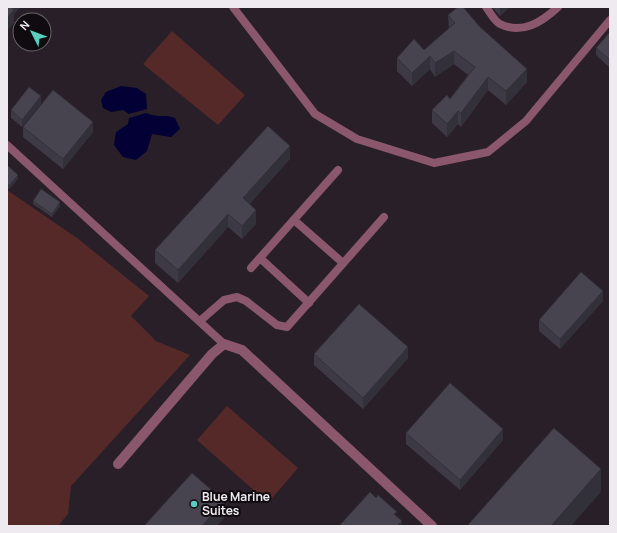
<svg xmlns="http://www.w3.org/2000/svg" width="617" height="533" font-family="Manrope,sans-serif">
  <style>
    .green { fill: #562929 }
    .water { fill: #020034 }
    .lines { fill: none; stroke-linecap: round; stroke-linejoin: round }
    .lane { stroke: #8a576c; stroke-width: 8 }
    .street { stroke: #8a576c; stroke-width: 10 }
    .wall { fill: #3d3a45 }
    .shaded-wall { fill: #323038 }
    .building { fill: #474450; stroke: #323038 }
    .poi-dot { fill: #59cebf; stroke: #0f0b0f; stroke-width: 1.5 }
    .labels { text-anchor: middle; stroke-width: 4; stroke-linejoin: round; paint-order: stroke }
    .poi-label { font-size: 12px; font-weight: bold; fill: #efe9f0; stroke: #0f0b0f; text-anchor: start }
  </style>
  <rect width="100%" height="100%" fill="#281f28"/>
  <g class="green">
    <polygon points="172,31 245,95 218,125 143,64"/>
    <polygon points="7,190 77,238 149,296 131,316 156,341 190,355 71,486 68,514 58,526 7,526"/>
    <polygon points="227,406 298,468 268,503 197,440"/>
  </g>
  <g class="water">
    <polygon points="121,86 137,88 146,94 147,109 129,114 123,110 111,112 103,108 101,100 106,92"/>
    <path d="M146,113C156,118 165,114 175,118L180,129L171,137L152,134L147,151L136,160L123,157L114,145L116,132L128,124L129,118Z"/>
  </g>
  <g class="lines">
    <g class="lane">
      <polyline points="233,7 315,114 357,139 434,163 488,152 526,121 610,20"/>
      <path d="M486,7C490,12 494,21 500,24C522,35 542,22 558,7"/>
      <polyline points="7,145 224,344"/>
      <polyline points="294,220 343,263"/>
      <polyline points="260,258 309,303"/>
      <polyline points="251,268 338,170"/>
      <polyline points="200,321 224,300 237,297 246,301 277,325 287,327 384,217"/>
    </g>
    <polyline class="street" points="118,464 212,354 224,344 242,350 432,526"/>
  </g>
  <g class="wall">
    <polygon points="492,7 510,7 500,16"/>
    <polygon points="448,15 527,82 506,105 488,90 461,127 458,124 447,137 432,123 432,110 450,99 468,75 454,64 435,77 430,69 412,86 397,71 397,58 424,50 449,29"/>
    <polygon points="610,32 610,68 596,55 596,48"/>
    <polygon points="41,104 22,127 11,118 11,110"/>
    <polygon points="23,127 93,132 63,169 23,137"/>
    <polygon points="290,159 249,204 256,224 242,239 228,227 178,283 155,263 155,250"/>
    <polygon points="7,165 18,179 9,189 7,187"/>
    <polygon points="33,201 60,206 52,217 33,204"/>
    <polygon points="603,301 560,349 539,331 539,320"/>
    <polygon points="314,354 408,358 363,409 314,365"/>
    <polygon points="406,433 503,440 460,490 406,444"/>
  </g>
  <g class="shaded-wall">
    <polygon points="10,7 21,7 14,14 14,23 7,31 7,18"/>
    <polygon points="500,7 510,7 500,16"/>
    <polygon points="454,51 454,64 435,77 435,63"/>
    <polygon points="430,56 430,69 412,86 412,73"/>
    <polygon points="527,69 527,82 506,105 506,91"/>
    <polygon points="488,77 488,90 461,127 461,113"/>
    <polygon points="41,96 41,104 22,127 22,120"/>
    <polygon points="458,111 458,124 447,137 447,124"/>
    <polygon points="93,122 93,132 63,169 63,159"/>
    <polygon points="290,146 290,159 243,212 243,198"/>
    <polygon points="18,175 18,179 9,189 9,186"/>
    <polygon points="60,202 60,206 52,217 52,214"/>
    <polygon points="256,210 256,224 242,239 242,226"/>
    <polygon points="228,214 228,227 178,283 178,270"/>
    <polygon points="603,291 603,301 560,349 560,339"/>
    <polygon points="408,347 408,358 363,409 363,398"/>
    <polygon points="503,429 503,440 460,490 460,480"/>
    <polygon points="601,469 601,492 571,526 551,526"/>
    <polygon points="224,501 224,518 217,526 202,526"/>
    <polygon points="402,521 402,526 397,526"/>
  </g>
  <g class="building">
    <polygon points="7,7 11,7 14,10 7,18"/>
    <polygon points="458,7 463,7 479,26 527,69 506,91 488,77 461,113 458,111 447,124 432,110 447,95 450,99 475,67 454,51 435,63 430,56 412,73 397,58 414,39 424,50 455,23 448,15"/>
    <polygon points="610,32 610,60 596,48"/>
    <polygon points="29,87 41,96 22,120 11,110"/>
    <polygon points="53,90 93,122 63,159 23,127"/>
    <polygon points="268,126 290,146 243,198 256,210 242,226 228,214 178,270 155,250"/>
    <polygon points="7,165 18,175 9,186 7,183"/>
    <polygon points="41,189 60,202 52,214 33,201"/>
    <polygon points="581,272 603,291 560,339 539,320"/>
    <polygon points="359,304 408,347 363,398 314,354"/>
    <polygon points="450,383 503,429 460,480 406,433"/>
    <polygon points="554,428 601,469 551,526 467,526"/>
    <polygon points="192,473 224,501 202,526 144,526"/>
    <polygon points="370,492 376,498 378,495 397,512 394,514 402,521 397,526 339,526"/>
  </g>
  <circle class="poi-dot" cx="194" cy="504" r="4"/>
  <g class="labels">
    <g class="poi-label">
      <text x="202" y="501">Blue Marine<tspan x="202" dy="14">Suites</tspan></text>
    </g>
  </g>
  <rect width="617" height="533" fill="none" stroke="#efe9f0" stroke-width="16"/>
  <g transform="translate(32 32) rotate(312)"><circle r="19" fill="#0f0b0f" stroke="#696469"/>
  <path d="M0-3L7 15L0 10L-7 15Z" fill="#59cebf"/>
  <text y="-6" font-size="11" font-weight="bold" text-anchor="middle" fill="#efe9f0">N</text>
  </g>
</svg>
